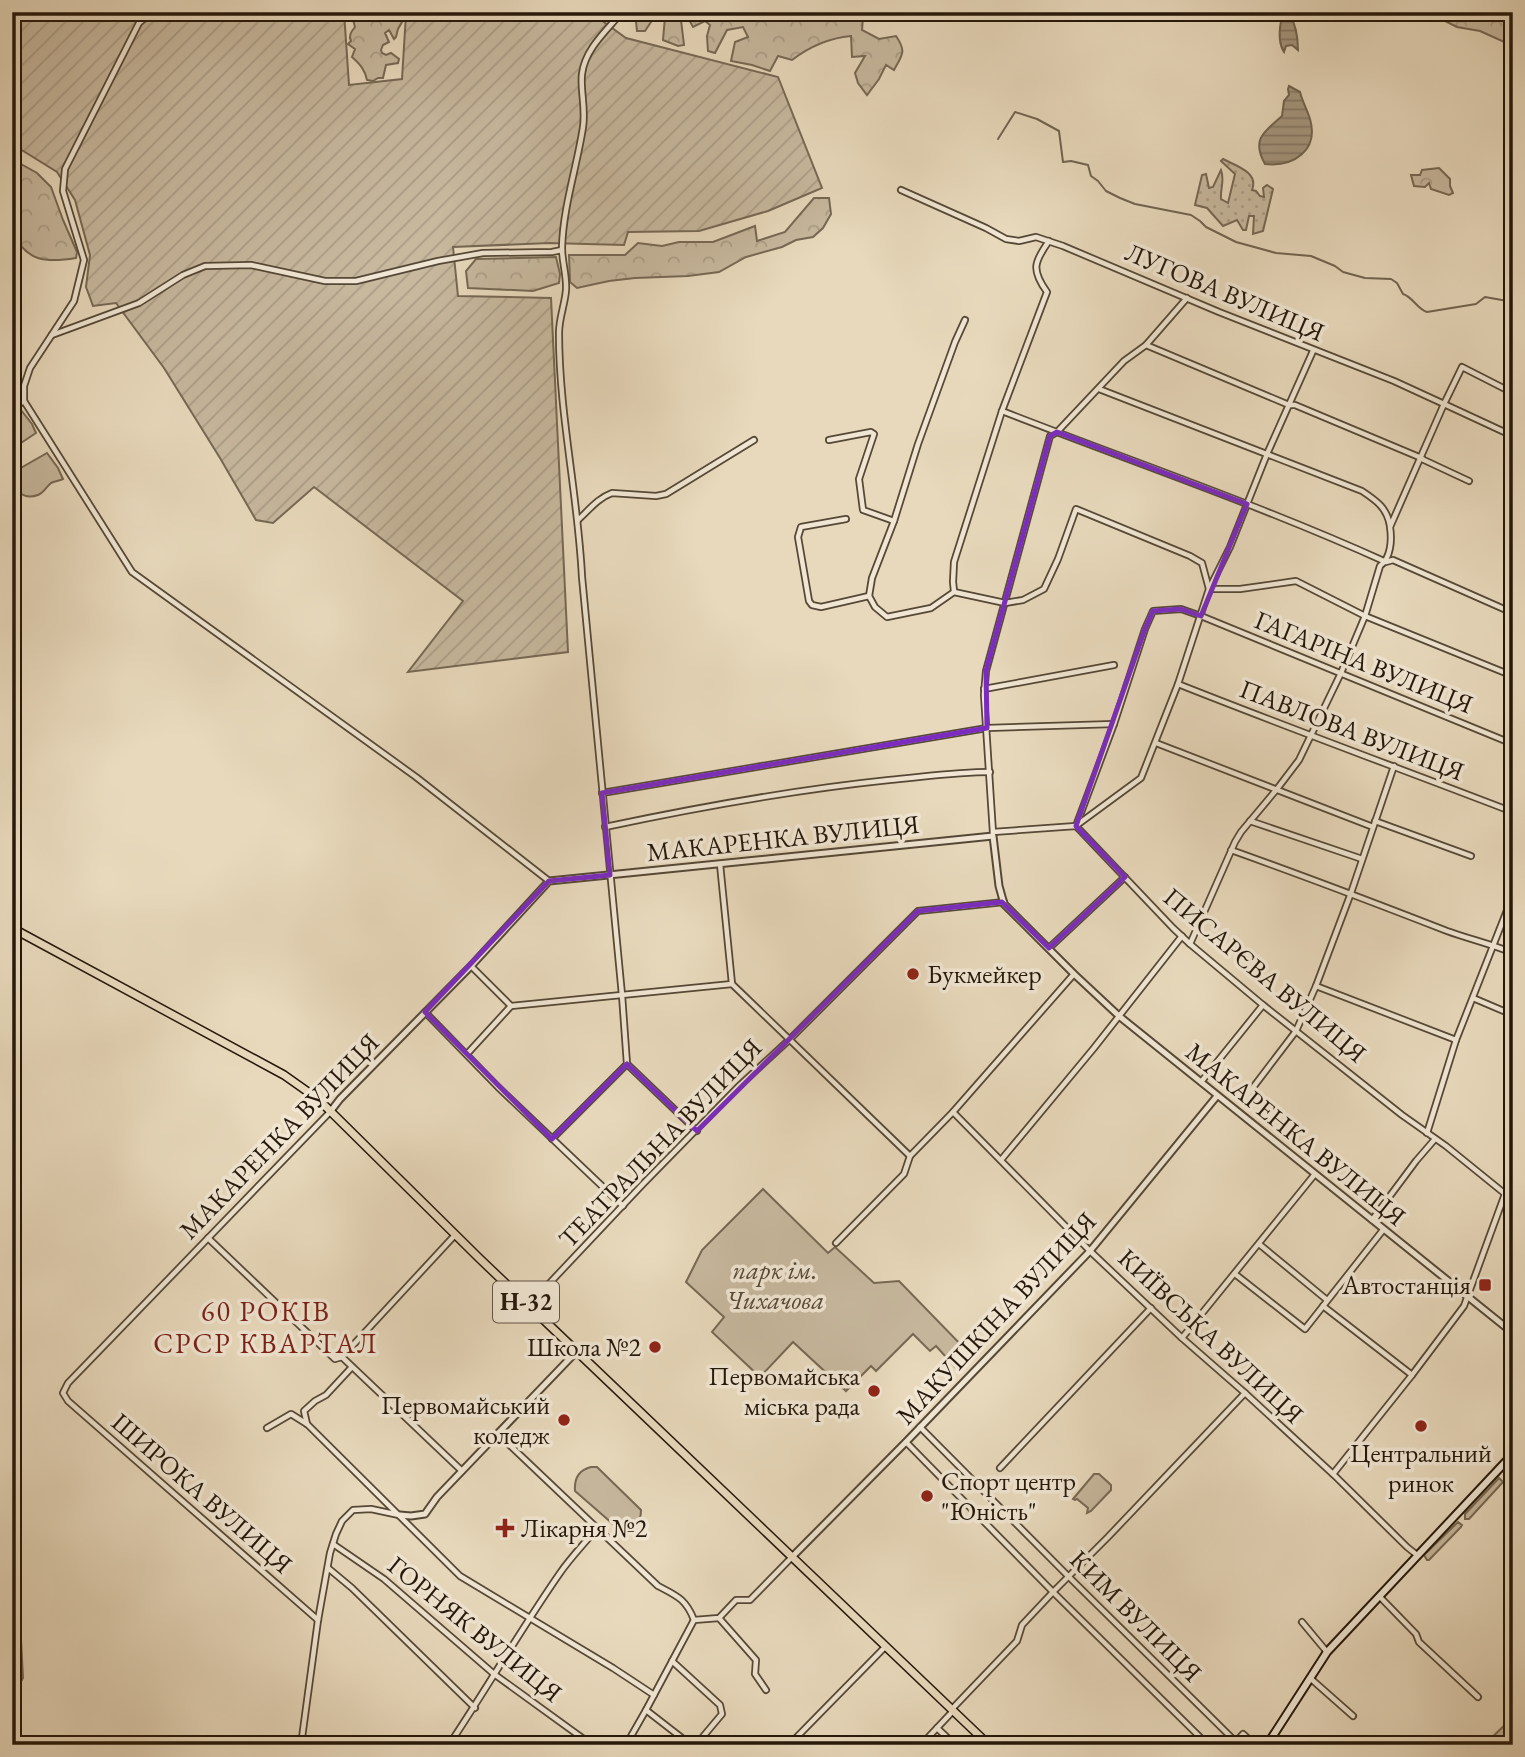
<svg xmlns="http://www.w3.org/2000/svg" width="1525" height="1757" font-family="'EB Garamond',serif">
  <style>
    .grass { fill: url(#grass-dots); stroke: #766854; stroke-width: 2 }
    .forest { fill: url(#forest-crowns); stroke: #766854; stroke-width: 2 }
    .park { fill: #c7b89e; stroke: #766854; stroke-width: 2 }
    .garden { fill: url(#garden-furrows); stroke: #766854; stroke-width: 2 }
    .water { fill: url(#water-rules); stroke: #716450; stroke-width: 2 }
    .lines { fill: none; stroke-linecap: round; stroke-linejoin: round }
    .stream { stroke: #716450; stroke-width: 2 }
    .minor-casing { stroke: #554836; stroke-width: 8 }
    .tertiary-casing { stroke: #554836; stroke-width: 9 }
    .secondary-casing { stroke: #24170a; stroke-width: 10 }
    .primary-casing { stroke: #24170a; stroke-width: 10 }
    .minor { stroke: #f0e6d3; stroke-width: 4.5 }
    .tertiary { stroke: #f0e6d3; stroke-width: 5 }
    .secondary { stroke: #f0e6d3; stroke-width: 6 }
    .primary { stroke: #e8d9bc; stroke-width: 7 }
    .marked { fill: none; stroke: #7b2cbf; stroke-width: 5; stroke-linejoin: round }
    .poi-dot { fill: #8f2418; stroke: #f0e6d3; stroke-width: 2.5 }
    .labels { text-anchor: middle; stroke-width: 7; stroke-linejoin: round; paint-order: stroke }
    .shield { fill: #f0e6d3; stroke: #615546; stroke-width: 2 }
    .shield-label { font-size: 24px; font-weight: bold; fill: #24170a }
    .street-label { font-size: 26px; fill: #24170a; stroke: #f0e6d3 }
    .poi-label { font-size: 26px; fill: #24170a; stroke: #f0e6d3; text-anchor: end }
    .park-label { font-size: 26px; font-style: italic; fill: #554736; stroke: #f0e6d3 }
    .neighbourhood-label { font-size: 28px; letter-spacing: 2px; fill: #7a1f14; stroke: #f0e6d3 }
  </style>
  <defs>
    <pattern id="grass-dots" width="8" height="8" patternUnits="userSpaceOnUse" patternTransform="scale(1.75)"><rect width="8" height="8" fill="#c7b89e"/><path d="M2 2h.1M6 6h.1" fill="none" stroke="#ab9d87" stroke-width="1.8" stroke-linecap="round"/></pattern>
    <pattern id="forest-crowns" width="20" height="18" patternUnits="userSpaceOnUse" patternTransform="scale(1.75)"><rect width="20" height="18" fill="#c7b89e"/><path d="M2 6a3 3 0 1 1 6 0M12 15a3 3 0 1 1 6 0" fill="none" stroke="#ab9d87"/></pattern>
    <pattern id="garden-furrows" width="10" height="10" patternUnits="userSpaceOnUse" patternTransform="scale(1.75)"><rect width="10" height="10" fill="#c7b89e"/><path d="M-1 1l2-2M0 10L10 0M9 11l2-2" fill="none" stroke="#ab9d87"/></pattern>
    <pattern id="water-rules" width="6" height="5" patternUnits="userSpaceOnUse" patternTransform="scale(1.75)"><rect width="6" height="5" fill="#a5977f"/><path d="M0 2.5h6" fill="none" stroke="#867a66"/></pattern>
  </defs>
  <rect width="100%" height="100%" fill="#e8d9bc"/>
  <filter id="stains"><feTurbulence type="fractalNoise" baseFrequency=".00286" numOctaves="4"/><feColorMatrix values="0 0 0 0 .2 0 0 0 0 .09 0 0 0 0 .02 0 0 0 .5 -.17"/></filter>
  <radialGradient id="worn" r=".72"><stop offset=".6" stop-color="#630" stop-opacity="0"/><stop offset="1" stop-color="#630" stop-opacity=".3"/></radialGradient>
  <g class="grass">
    <path d="M1223,159C1236,166 1259,172 1252,190L1256,191L1260,196L1264,197L1263,188L1267,185L1273,189L1263,231L1253,234L1254,216H1249L1246,230H1243L1237,220L1223,226L1207,208L1195,205L1202,175L1206,174L1209,188L1213,187L1221,170C1225,180 1220,189 1221,199L1228,203L1235,174L1221,161Z"/>
    <polygon points="1499,1478 1503,1482 1469,1519 1465,1519 1465,1514"/>
    <polygon points="1458,1522 1462,1525 1461,1527 1429,1560 1427,1560 1424,1555"/>
  </g>
  <g class="forest">
    <path d="M351,12H359L361,17V12H392V14L398,15L402,22L398,29L396,37L394,39L389,30L385,33L389,42L383,45L381,50L382,53L386,55L391,53L399,59L398,63L386,65L383,78H378L373,81L367,80C365,70 360,64 352,57L355,49L348,44L351,41C348,35 352,31 355,27Z"/>
    <path d="M635,12H854L863,18L862,30L879,39L896,36C907,52 902,55 894,70L886,65L879,79L867,95L858,83L855,73L865,56L852,57L851,36C830,38 809,47 792,60L778,56L770,71L752,65L731,61L735,42L748,37L743,27L727,30L715,53L708,51L707,36L710,25L705,21L693,27L687,16L681,20L684,45L678,46L663,40L665,17L655,16L645,31H637Z"/>
    <polygon points="1427,12 1513,12 1513,46 1480,31 1457,27"/>
    <path d="M12,159L37,173L51,187L63,220L77,252L76,258C46,263 26,262 12,231Z"/>
    <polygon points="1439,168 1450,179 1450,186 1453,193 1449,195 1431,189 1429,183 1425,187 1414,186 1411,175 1420,175 1422,170"/>
    <polygon points="814,198 829,198 831,214 823,228 813,237 796,240 782,247 746,257 719,272 688,276 635,278 609,281 577,288 570,282 569,255 625,255 638,243 662,246 679,242 713,242 755,226 757,241 785,232"/>
    <polygon points="556,257 560,274 559,283 533,291 468,288 466,271 476,259"/>
    <polygon points="12,1471 23,1678 12,1697"/>
  </g>
  <g class="park">
    <polygon points="21,410 32,424 36,433 12,449 12,413"/>
    <path d="M47,453L58,468L63,479C59,481 55,481 51,483C46,487 44,493 38,495C22,501 12,488 12,473Z"/>
    <polygon points="763,1189 828,1253 835,1247 874,1283 899,1281 968,1352 955,1367 936,1346 930,1351 913,1334 876,1371 871,1366 846,1391 793,1342 760,1377 712,1332 724,1317 686,1282 702,1250"/>
    <path d="M591,1467H597L641,1510C641,1523 635,1530 621,1531L575,1491C574,1478 579,1470 591,1467Z"/>
    <polygon points="1094,1474 1099,1474 1111,1485 1111,1490 1091,1511 1087,1513 1088,1508 1077,1499 1075,1500 1073,1499"/>
    <polygon points="1513,1717 1513,1745 1484,1745"/>
  </g>
  <polygon class="garden" points="12,12 344,12 349,85 402,79 406,14 409,12 590,12 626,38 778,77 822,188 768,211 699,231 628,232 624,245 549,243 453,247 458,296 551,298 568,652 408,672 463,601 314,487 273,523 256,520 220,458 164,368 116,303 93,306 86,287 90,255 75,200 57,172 12,144"/>
  <g class="water">
    <path d="M1289,12C1296,25 1298,36 1298,50L1292,45L1286,46L1284,52C1278,43 1279,32 1281,21L1276,12Z"/>
    <path d="M1289,86L1300,92C1302,101 1307,109 1310,119C1319,150 1294,167 1265,164C1251,139 1264,132 1282,116L1284,101L1289,95L1288,89Z"/>
  </g>
  <g class="lines">
    <path class="stream" d="M998,139L1015,112L1037,119L1059,131L1063,162L1071,161L1088,165L1091,176L1098,181L1106,191L1120,198L1135,204L1191,215L1200,221L1206,227L1236,242L1276,253L1311,256L1335,266L1343,272L1365,278L1391,279L1397,283L1403,294C1413,297 1417,309 1427,312L1476,304L1485,297L1513,302"/>
    <defs>
      <g id="minor">
        <polyline points="152,12 139,23 65,169 63,191 84,260 74,301 30,368 24,386 24,401 132,572 416,777 549,881"/>
        <polyline points="901,190 986,228 1006,239 1019,241 1036,237 1063,246 1219,312 1394,381 1444,404 1462,367 1513,393"/>
        <polyline points="965,320 955,342 918,444 894,521 872,578 869,596 875,607 887,617 931,608 954,592 1005,603 1023,600 1044,589 1058,559 1076,509 1190,556 1202,563 1209,589 1240,589 1296,581 1365,616 1513,676"/>
        <polyline points="52,335 139,303 183,275 205,266 251,265 325,281 356,281 438,261 483,253 552,252 562,250"/>
        <polyline points="1146,345 1289,405 1295,405 1419,457 1424,460 1469,481"/>
        <path d="M1099,389L1362,491C1377,501 1387,508 1390,526"/>
        <polyline points="12,409 24,401"/>
        <path d="M1002,411C1130,461 1260,505 1386,562L1393,560L1513,613"/>
        <polyline points="829,440 871,432 874,434 859,479 863,510 894,521"/>
        <polyline points="846,519 801,527 798,537 809,601 812,605 821,607 869,596"/>
        <path d="M578,520C589,510 598,498 612,493L656,496L666,494L754,440"/>
        <path d="M954,591L953,582L954,562L1002,411L1047,292C1031,270 1034,262 1049,241"/>
        <path d="M1178,684C1289,728 1401,769 1513,812"/>
        <polyline points="984,689 1114,665"/>
        <polyline points="1156,743 1373,827"/>
        <polyline points="602,793 987,728 1114,724"/>
        <polyline points="1250,821 1362,859"/>
        <polyline points="1375,821 1471,856"/>
        <polyline points="1077,825 1141,778 1178,684 1209,589 1230,547 1267,454 1313,351"/>
        <polyline points="1076,826 1114,724 1145,629 1153,611 1181,609 1201,616 1513,744"/>
        <path d="M605,827C699,807 793,790 889,780C923,777 956,772 990,772"/>
        <polyline points="993,832 1076,826 1173,928 1190,944 1263,1005 1402,1115 1446,1146 1504,1193"/>
        <polyline points="993,833 984,695 986,671 1050,436 1057,432 1124,361 1146,345 1187,298"/>
        <path d="M1231,850C1304,876 1375,903 1447,931C1469,939 1491,944 1513,953"/>
        <polyline points="720,864 732,984 910,1156"/>
        <path d="M1190,944L1235,842L1241,832L1277,789L1299,760L1341,673L1365,616L1380,566C1391,558 1392,540 1390,527L1444,404L1513,436"/>
        <polyline points="1049,948 1125,877"/>
        <polyline points="471,966 511,1006"/>
        <polyline points="1316,986 1456,1040"/>
        <polyline points="1473,998 1513,1015"/>
        <polyline points="425,1012 498,1087 623,1206"/>
        <polyline points="467,1054 511,1006 732,984"/>
        <polyline points="627,1064 697,1131"/>
        <polyline points="1201,1082 1263,1005"/>
        <polyline points="1245,1098 1296,1031 1316,986 1351,893 1394,766"/>
        <polyline points="953,1112 1090,1251 1182,1338 1245,1393 1333,1474 1407,1547 1417,1555"/>
        <polyline points="1427,1133 1456,1040 1513,895"/>
        <path d="M552,1139L627,1064L622,995L582,577C578,495 559,414 559,333C559,318 565,304 566,290C567,276 562,262 562,248C563,207 577,167 583,127C586,108 580,90 582,74C585,49 607,30 622,12"/>
        <polyline points="1001,1160 1094,1048 1182,936"/>
        <polyline points="1372,1220 1416,1161 1435,1139"/>
        <polyline points="208,1238 335,1359 342,1357 455,1235"/>
        <polyline points="836,1243 904,1174 910,1156 953,1112 1074,974"/>
        <polyline points="1259,1244 1327,1300"/>
        <polyline points="1235,1274 1305,1329 1383,1230"/>
        <polyline points="529,1305 643,1184 738,1087 790,1039 918,911 1004,902"/>
        <polyline points="1323,1306 1412,1375"/>
        <polyline points="1182,1338 1315,1174"/>
        <polyline points="342,1357 462,1471"/>
        <polyline points="307,1424 304,1411 315,1401 326,1395 352,1367"/>
        <polyline points="920,1427 1068,1576 1236,1742"/>
        <polyline points="267,1428 291,1414 307,1424 460,1576 613,1668 654,1695"/>
        <path d="M498,1434L658,1586C677,1596 686,1599 694,1620"/>
        <polyline points="906,1442 1053,1592 1208,1745"/>
        <polyline points="1000,1468 1151,1308"/>
        <polyline points="1333,1474 1412,1375 1464,1306 1513,1172"/>
        <polyline points="333,1544 384,1579 494,1674 592,1745"/>
        <polyline points="328,1568 352,1588 475,1708"/>
        <polyline points="1380,1597 1416,1634 1419,1642 1478,1697"/>
        <polyline points="719,1618 756,1660 755,1674 766,1690"/>
        <polyline points="318,1620 68,1401 63,1393 68,1383 330,1112"/>
        <polyline points="1302,1622 1327,1652"/>
        <polyline points="672,1661 720,1705 722,1714 696,1745"/>
        <polyline points="1310,1678 1353,1716"/>
        <polyline points="952,1709 1017,1641 1022,1625 1053,1592 1108,1537 1245,1393"/>
        <polyline points="937,1728 955,1745"/>
        <polyline points="301,1745 318,1620 330,1553 336,1534 342,1521 353,1510 371,1509 399,1515"/>
        <path d="M449,1745C487,1688 521,1629 560,1573C571,1557 585,1543 597,1528"/>
        <polyline points="626,1745 646,1710"/>
        <polyline points="691,1745 646,1710 694,1620 719,1618 736,1600 750,1600 792,1557"/>
        <polyline points="789,1745 886,1646"/>
        <polyline points="921,1745 953,1711"/>
        <polyline points="1233,1745 1243,1734 1255,1745"/>
      </g>
      <g id="tertiary">
        <polyline points="330,1112 340,1099 471,966 549,881 993,836 999,886 1004,904 1074,974 1119,1016 1513,1333"/>
        <polyline points="400,1515 411,1516 425,1514 437,1497 577,1351"/>
        <polyline points="792,1557 906,1442 1090,1251 1217,1096"/>
      </g>
      <polyline id="secondary" points="1267,1745 1327,1652 1513,1454"/>
      <polyline id="primary" points="12,928 284,1075 318,1099 480,1259 989,1745"/>
    </defs>
    <use href="#minor" class="minor-casing"/>
    <use href="#tertiary" class="tertiary-casing"/>
    <use href="#secondary" class="secondary-casing"/>
    <use href="#primary" class="primary-casing"/>
    <use href="#minor" class="minor"/>
    <use href="#tertiary" class="tertiary"/>
    <use href="#secondary" class="secondary"/>
    <use href="#primary" class="primary"/>
  </g>
  <path class="marked" d="M1057,432L1247,504L1201,616L1181,609L1153,611L1145,629L1076,826L1125,877L1049,948L1002,902L918,911L697,1131L627,1064L552,1139L425,1012L549,881L610,875L602,793L987,728L986,671L1050,436Z"/>
  <g class="poi-dot">
    <circle cx="913" cy="974" r="7"/>
    <rect x="1478" y="1278" width="14" height="14" rx="3.5"/>
    <circle cx="655" cy="1347" r="7"/>
    <circle cx="874" cy="1391" r="7"/>
    <circle cx="564" cy="1420" r="7"/>
    <circle cx="1421" cy="1426" r="7"/>
    <circle cx="927" cy="1496" r="7"/>
    <path d="M501.5 1517.5h7v7h7v7h-7v7h-7v-7h-7v-7h7z"/>
  </g>
  <g class="labels">
    <rect class="shield" x="493" y="1281.5" width="66" height="41" rx="5"/>
    <g class="shield-label">
      <text x="526" y="1310">Н-32</text>
    </g>
    <g class="street-label">
      <text transform="translate(1225 292) rotate(23)" y="9">ЛУГОВА ВУЛИЦЯ</text>
      <text transform="translate(1364 662) rotate(22)" y="9">ГАГАРІНА ВУЛИЦЯ</text>
      <text transform="translate(1352 730) rotate(21)" y="9">ПАВЛОВА ВУЛИЦЯ</text>
      <text transform="translate(783 838) rotate(-6)" y="9">МАКАРЕНКА ВУЛИЦЯ</text>
      <text transform="translate(1265 975) rotate(40)" y="9">ПИСАРЄВА ВУЛИЦЯ</text>
      <text transform="translate(1296 1134) rotate(39)" y="9">МАКАРЕНКА ВУЛИЦЯ</text>
      <text transform="translate(279 1136) rotate(-46)" y="9">МАКАРЕНКА ВУЛИЦЯ</text>
      <text transform="translate(660 1143) rotate(-46)" y="9">ТЕАТРАЛЬНА ВУЛИЦЯ</text>
      <text transform="translate(996 1318) rotate(-47)" y="9">МАКУШКІНА ВУЛИЦЯ</text>
      <text transform="translate(1211 1336) rotate(43)" y="9">КИЇВСЬКА ВУЛИЦЯ</text>
      <text transform="translate(202 1493) rotate(41)" y="9">ШИРОКА ВУЛИЦЯ</text>
      <text transform="translate(1136 1616) rotate(45)" y="9">КИМ ВУЛИЦЯ</text>
      <text transform="translate(475 1629) rotate(39)" y="9">ГОРНЯК ВУЛИЦЯ</text>
    </g>
    <g class="poi-label">
      <text x="927" y="983" text-anchor="start">Букмейкер</text>
      <text x="1471" y="1294">Автостанція</text>
      <text x="641" y="1356">Школа №2</text>
      <text x="860" y="1385">Первомайська<tspan x="860" dy="30">міська рада</tspan></text>
      <text x="550" y="1414">Первомайський<tspan x="550" dy="30">коледж</tspan></text>
      <text x="1421" y="1462" text-anchor="middle">Центральний<tspan x="1421" dy="30">ринок</tspan></text>
      <text x="941" y="1490" text-anchor="start">Спорт центр<tspan x="941" dy="30">"Юність"</tspan></text>
      <text x="521" y="1537" text-anchor="start">Лікарня №2</text>
    </g>
    <g class="park-label">
      <text x="775" y="1279">парк ім.<tspan x="775" dy="30">Чихачова</tspan></text>
    </g>
    <g class="neighbourhood-label">
      <text x="266" y="1321">60 РОКІВ<tspan x="266" dy="32">СРСР КВАРТАЛ</tspan></text>
    </g>
  </g>
  <rect width="1525" height="1757" fill="none" stroke="#e8d9bc" stroke-width="42"/>
  <rect x="14" y="14" width="1497" height="1729" fill="none" stroke="#24170a" stroke-width="3.5"/>
  <rect x="21" y="21" width="1483" height="1715" fill="none" stroke="#24170a" stroke-width="2"/>
  <rect width="100%" height="100%" filter="url(#stains)"/>
  <rect width="100%" height="100%" fill="url(#worn)"/>
</svg>
